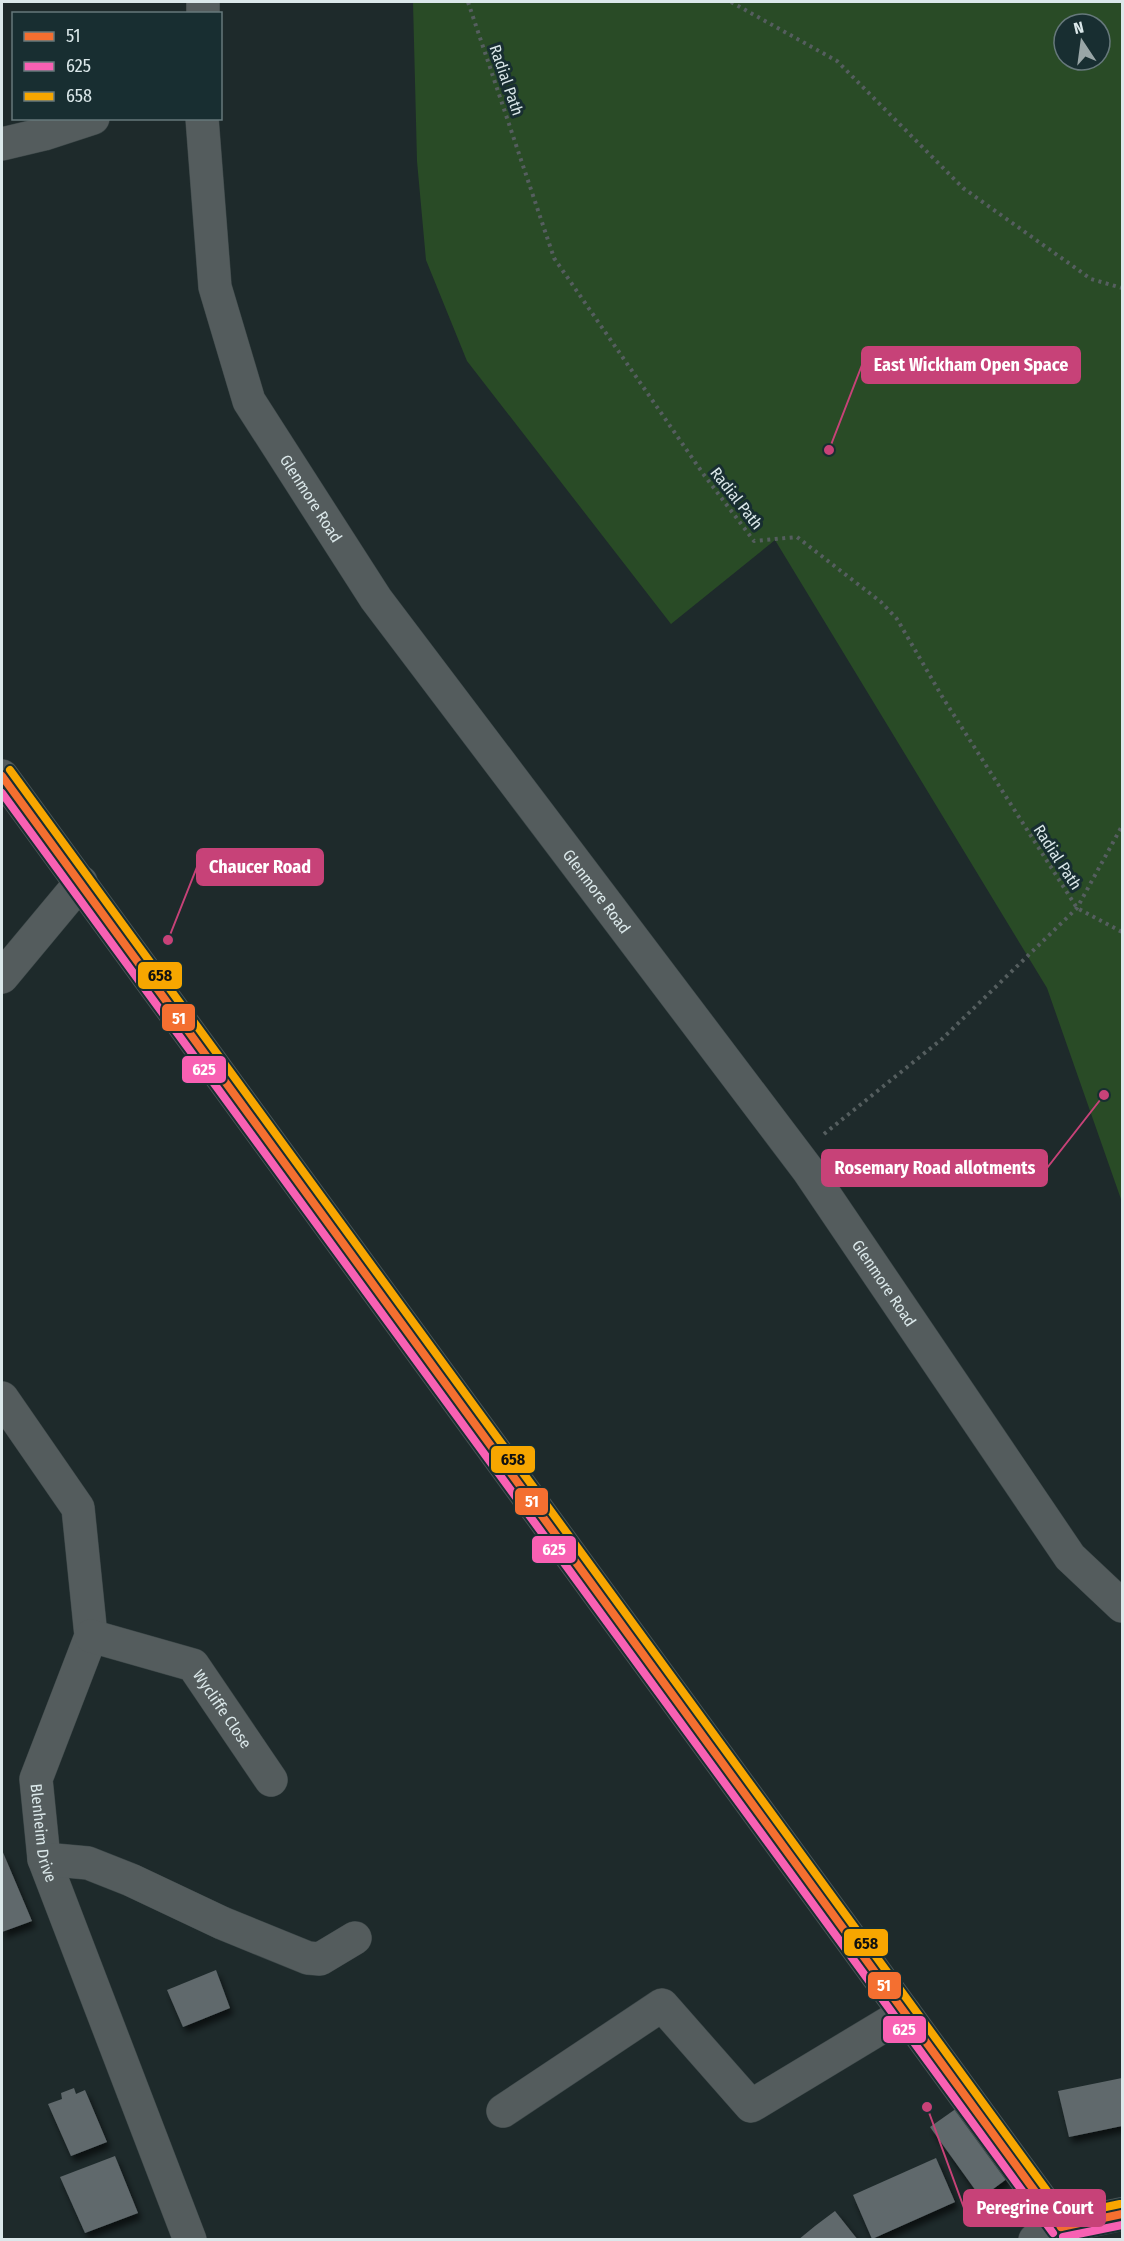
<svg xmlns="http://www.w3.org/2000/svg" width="1124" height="2241" font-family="'Fira Sans Condensed',sans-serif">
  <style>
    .green { fill: #294b26; fill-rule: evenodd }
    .building { fill: #60696c; filter: url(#shadow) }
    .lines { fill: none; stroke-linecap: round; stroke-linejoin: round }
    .minor-casing { stroke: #3a4546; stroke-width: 34 }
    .path { stroke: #555e5f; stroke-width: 4; stroke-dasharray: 3 4.5; stroke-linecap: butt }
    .minor { stroke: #545c5d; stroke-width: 33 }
    .bus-1-casing { stroke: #182e31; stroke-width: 12 }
    .bus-2-casing { stroke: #182e31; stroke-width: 12 }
    .bus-3-casing { stroke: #182e31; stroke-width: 12 }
    .bus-1 { stroke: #f46f30; stroke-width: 8 }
    .bus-2 { stroke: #f860b3; stroke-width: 8 }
    .bus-3 { stroke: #f7a600; stroke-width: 8 }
    .labels { text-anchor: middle; stroke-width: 6; stroke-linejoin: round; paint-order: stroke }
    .street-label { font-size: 16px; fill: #dbe8ea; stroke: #182e31 }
    .leader { fill: none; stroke: #c74278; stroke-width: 2 }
    .callout-dot { fill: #c74278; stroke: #182e31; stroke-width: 2 }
    .callout { fill: #c74278; stroke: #c74278; stroke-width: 2 }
    .callout-label { font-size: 18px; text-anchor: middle; font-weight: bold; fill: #fff }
    .line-badge { stroke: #182e31; stroke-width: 2 }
    .badge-label { font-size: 16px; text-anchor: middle; font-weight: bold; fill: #fff }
    .pale-badge-label { font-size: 16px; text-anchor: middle; font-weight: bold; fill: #111 }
  </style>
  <defs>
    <filter id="shadow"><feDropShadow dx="3.5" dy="6" stdDeviation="3" flood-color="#0009"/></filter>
  </defs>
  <rect width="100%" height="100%" fill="#1e2a2b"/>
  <path class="green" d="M413,2H1122V1202L1047,988L775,540L671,624L467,361L426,260L417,161ZM1064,24H1100V60H1064Z"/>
  <g class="building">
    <polygon points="2,1850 32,1921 2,1932"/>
    <polygon points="216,1970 230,2008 183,2027 167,1990"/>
    <polygon points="1122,2078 1122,2126 1069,2137 1058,2091"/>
    <polygon points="74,2088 76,2094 85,2090 107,2142 71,2156 48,2104 62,2099 61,2093"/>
    <polygon points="957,2108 1008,2178 981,2198 930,2127"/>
    <polygon points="115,2156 138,2213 85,2233 60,2177"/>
    <polygon points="936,2158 955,2202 872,2239 853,2195"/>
    <polygon points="835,2211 858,2240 798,2240 815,2226"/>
  </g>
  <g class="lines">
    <defs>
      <g id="minor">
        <polyline points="203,14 203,2"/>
        <path id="s1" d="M202,118L215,287L249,401L376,599L808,1170L1070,1557L1122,1606"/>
        <polyline points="2,144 44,134 93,118"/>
        <polyline points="2,776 1061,2227"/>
        <polyline points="2,977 81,882"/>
        <path id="s2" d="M2,1398L78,1508L91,1636L36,1779L44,1859L190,2240"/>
        <path id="s3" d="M91,1636L193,1665L271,1780"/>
        <polyline points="44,1859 88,1863 131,1880 222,1923 308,1958 320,1959 355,1938"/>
        <polyline points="503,2111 662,2005 751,2106 905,2013"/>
        <polyline points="1035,2240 1061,2227 1122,2214"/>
      </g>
    </defs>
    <use href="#minor" class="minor-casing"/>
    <g class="path">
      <polyline points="468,2 554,258 704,475 754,541 797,537 881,602 897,619 943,698 1077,908 1122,932"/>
      <polyline points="731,2 837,61 963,188 1091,279 1122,288"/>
      <polyline points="824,1134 942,1039 1077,908 1122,826"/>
    </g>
    <use href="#minor" class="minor"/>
    <defs>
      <g id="bus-1">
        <polyline points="2,776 1061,2227"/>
        <polyline points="1061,2227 1122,2214"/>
      </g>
      <g id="bus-2">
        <polyline points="2,793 1053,2233"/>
        <polyline points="1063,2237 1122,2225"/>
      </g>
      <g id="bus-3">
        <polyline points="10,770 1069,2221"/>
        <polyline points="1059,2217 1120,2204"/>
      </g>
    </defs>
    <use href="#bus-1" class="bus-1-casing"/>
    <use href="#bus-2" class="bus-2-casing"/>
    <use href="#bus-3" class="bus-3-casing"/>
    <use href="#bus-1" class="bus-1"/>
    <use href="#bus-2" class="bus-2"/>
    <use href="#bus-3" class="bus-3"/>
  </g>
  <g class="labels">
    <g class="street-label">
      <text transform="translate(507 80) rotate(71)" y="6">Radial Path</text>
      <text dy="6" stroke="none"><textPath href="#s1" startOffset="404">Glenmore Road</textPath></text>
      <text transform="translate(737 498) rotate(52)" y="6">Radial Path</text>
      <text transform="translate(1058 857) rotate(57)" y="6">Radial Path</text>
      <text dy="6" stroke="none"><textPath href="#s1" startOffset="890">Glenmore Road</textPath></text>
      <text dy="6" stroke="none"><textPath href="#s1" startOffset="1376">Glenmore Road</textPath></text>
      <text dy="6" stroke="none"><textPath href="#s3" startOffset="159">Wycliffe Close</textPath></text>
      <text dy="6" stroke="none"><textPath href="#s2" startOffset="470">Blenheim Drive</textPath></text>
    </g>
  </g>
  <path class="leader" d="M829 450L862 365M168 940L197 867M1104 1095L1047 1168M927 2107L964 2208"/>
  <g class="callout-dot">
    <circle cx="829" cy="450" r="6"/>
    <circle cx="168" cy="940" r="6"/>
    <circle cx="1104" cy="1095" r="6"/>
    <circle cx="927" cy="2107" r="6"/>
  </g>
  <g class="callout">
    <rect x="862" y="347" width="218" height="36" rx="6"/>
    <rect x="197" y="849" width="126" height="36" rx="6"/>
    <rect x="822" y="1150" width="225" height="36" rx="6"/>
    <rect x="964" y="2190" width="141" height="36" rx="6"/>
  </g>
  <g class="callout-label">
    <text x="971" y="371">East Wickham Open Space</text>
    <text x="260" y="873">Chaucer Road</text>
    <text x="935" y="1174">Rosemary Road allotments</text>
    <text x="1035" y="2214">Peregrine Court</text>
  </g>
  <g class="line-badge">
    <rect x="137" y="961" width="46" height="29" rx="6" fill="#f7a600"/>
    <rect x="161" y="1003" width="35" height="29" rx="6" fill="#f46f30"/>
    <rect x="181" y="1055" width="46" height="29" rx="6" fill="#f860b3"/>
    <rect x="490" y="1445" width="46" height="29" rx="6" fill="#f7a600"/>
    <rect x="514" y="1487" width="35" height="29" rx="6" fill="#f46f30"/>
    <rect x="531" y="1535" width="46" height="29" rx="6" fill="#f860b3"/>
    <rect x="843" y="1928" width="46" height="29" rx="6" fill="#f7a600"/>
    <rect x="867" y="1971" width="35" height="29" rx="6" fill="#f46f30"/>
    <rect x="882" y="2015" width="45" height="29" rx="6" fill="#f860b3"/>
  </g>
  <g class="badge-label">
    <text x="179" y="1024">51</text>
    <text x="204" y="1075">625</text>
    <text x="532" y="1507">51</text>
    <text x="554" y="1555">625</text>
    <text x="884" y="1991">51</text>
    <text x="904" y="2035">625</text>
  </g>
  <g class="pale-badge-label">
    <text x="160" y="981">658</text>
    <text x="513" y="1465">658</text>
    <text x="866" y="1949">658</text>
  </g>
  <rect width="1124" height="2241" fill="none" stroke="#dbe8ea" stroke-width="6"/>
  <rect x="12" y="12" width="210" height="108" fill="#182e31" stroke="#66787b" stroke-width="1.5"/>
  <rect x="24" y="32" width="30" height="9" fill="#f46f30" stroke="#66787b" stroke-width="1.5"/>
  <text x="66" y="42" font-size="18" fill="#dbe8ea">51</text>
  <rect x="24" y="62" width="30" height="9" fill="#f860b3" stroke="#66787b" stroke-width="1.5"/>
  <text x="66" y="72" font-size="18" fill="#dbe8ea">625</text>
  <rect x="24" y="92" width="30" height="9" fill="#f7a600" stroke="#66787b" stroke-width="1.5"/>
  <text x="66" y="102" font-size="18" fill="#dbe8ea">658</text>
  <g transform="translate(1082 42) rotate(347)"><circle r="28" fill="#182e31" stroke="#66787b" stroke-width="1.5"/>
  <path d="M0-4.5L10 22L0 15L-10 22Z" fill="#99a6a7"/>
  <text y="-9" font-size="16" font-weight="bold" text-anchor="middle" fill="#dbe8ea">N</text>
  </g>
</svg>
